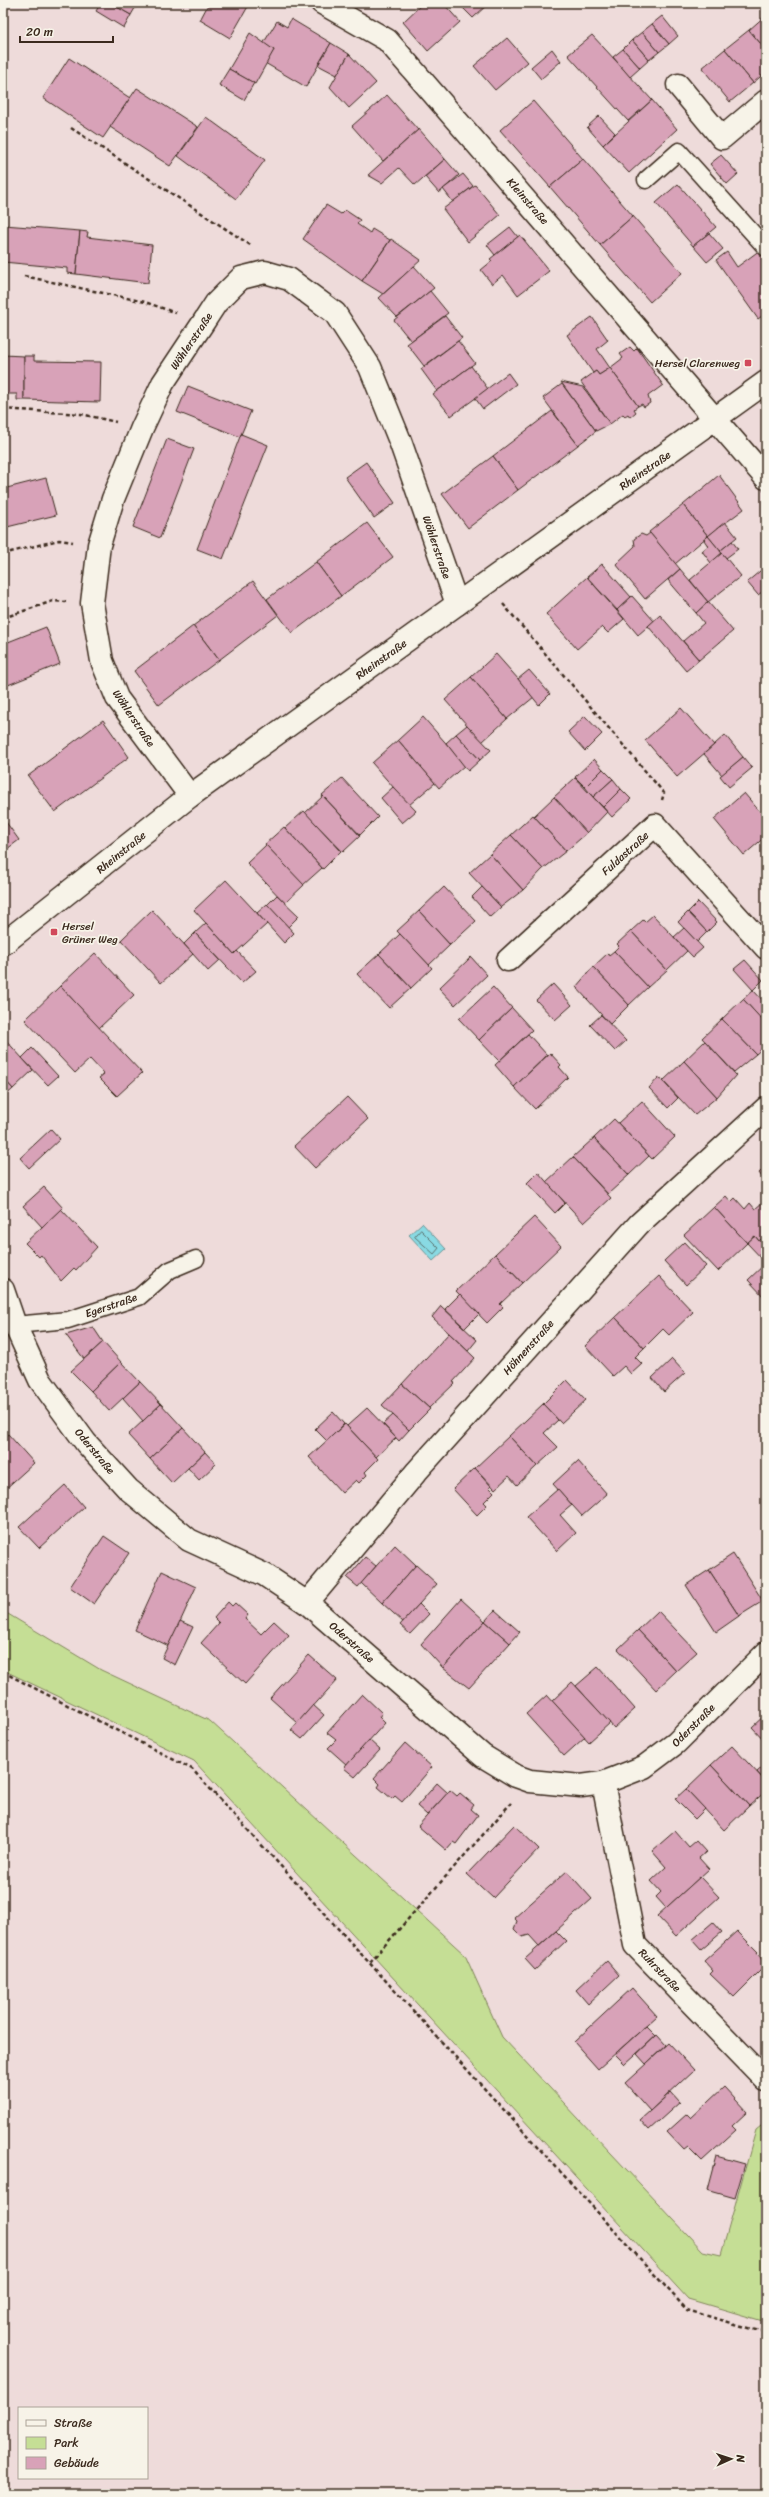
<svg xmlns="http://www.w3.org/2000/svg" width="769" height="2497" font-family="Sriracha,sans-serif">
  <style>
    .green { fill: #c5de95; stroke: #80845a }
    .water { fill: #89dae3; stroke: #6a9494 }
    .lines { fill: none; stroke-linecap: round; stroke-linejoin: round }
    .shore { stroke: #5a706d; stroke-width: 1 }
    .building { fill: #d8a2b8; stroke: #3b2a1e }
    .lane-casing { stroke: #3b2a1e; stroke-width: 19 }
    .street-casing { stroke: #3b2a1e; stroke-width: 25 }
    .path { stroke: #3b2a1e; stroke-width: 2.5; stroke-dasharray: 4 3; stroke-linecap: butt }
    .lane { stroke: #f7f3e8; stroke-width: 16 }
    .street { stroke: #f7f3e8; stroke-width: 22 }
    .poi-dot { fill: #d1495b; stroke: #f7f3e8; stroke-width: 1.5 }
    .labels { text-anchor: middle; stroke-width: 3.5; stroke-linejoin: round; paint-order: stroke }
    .street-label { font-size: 11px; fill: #3b2a1e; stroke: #f7f3e8 }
    .poi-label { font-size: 11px; fill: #3b2a1e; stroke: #f7f3e8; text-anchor: end }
  </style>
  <rect width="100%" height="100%" fill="#eedbda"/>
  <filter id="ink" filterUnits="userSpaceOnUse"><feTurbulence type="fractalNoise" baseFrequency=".025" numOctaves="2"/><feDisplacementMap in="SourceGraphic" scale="8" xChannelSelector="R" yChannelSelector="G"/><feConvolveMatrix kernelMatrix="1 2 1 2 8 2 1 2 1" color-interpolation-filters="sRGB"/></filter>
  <g filter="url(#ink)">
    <polygon class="green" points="3,1611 101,1670 210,1721 465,1955 502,2037 703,2251 721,2255 756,2130 766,2122 766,2322 688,2299 194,1761 3,1670"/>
    <polygon class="water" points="422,1223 446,1249 433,1261 409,1235"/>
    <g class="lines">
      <polygon class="shore" points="421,1230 439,1248 434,1254 415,1237"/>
    </g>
    <g class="building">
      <polygon points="101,3 110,3 131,15 124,28 96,11"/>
      <polygon points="110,3 138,3 131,15"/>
      <polygon points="209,3 250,3 230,38 200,20"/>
      <polygon points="423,3 443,3 460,22 428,51 403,22"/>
      <polygon points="458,3 489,3 473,18"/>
      <polygon points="766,15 766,50 749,30"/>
      <polygon points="662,16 678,36 669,44 652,24"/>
      <polygon points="291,19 331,43 306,87 265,63 274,50 263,44 277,21 287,27"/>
      <polygon points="652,24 669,44 659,52 642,32"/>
      <polygon points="749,30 766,50 766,72 753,83 725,49"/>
      <polygon points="642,32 659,52 649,60 632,40"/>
      <polygon points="250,33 274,50 255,84 229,69"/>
      <polygon points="592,35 652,100 628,121 568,55"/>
      <polygon points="507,38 528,62 495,90 474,66"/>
      <polygon points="632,40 649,60 640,68 623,49"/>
      <polygon points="331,43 349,54 337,75 318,65"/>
      <polygon points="552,49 561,61 541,79 531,67"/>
      <polygon points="623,49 640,68 630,77 613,57"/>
      <polygon points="725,49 753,83 730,102 702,68"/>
      <polygon points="349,54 376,83 349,108 330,87"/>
      <polygon points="69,58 130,98 103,138 43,98"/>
      <polygon points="229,69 254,83 244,100 219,85"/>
      <polygon points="137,88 198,127 170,166 110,127"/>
      <polygon points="387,95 418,130 383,161 352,126"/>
      <polygon points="652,100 677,129 629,173 603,145"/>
      <polygon points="533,101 583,159 550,187 500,130"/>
      <polygon points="599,116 615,133 603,145 587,127"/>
      <polygon points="206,117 265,160 236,199 178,156"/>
      <polygon points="419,129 445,159 415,185 399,168 382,183 368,175"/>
      <polygon points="721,155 738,174 727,184 710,164"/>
      <polygon points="445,159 459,175 439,193 425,177"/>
      <polygon points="583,159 633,216 600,245 550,187"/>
      <polygon points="463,174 473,186 453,202 443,189"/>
      <polygon points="678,184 716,227 693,246 656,203"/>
      <polygon points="475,185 500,215 468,242 443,209"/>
      <polygon points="326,205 341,214 345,210 360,220 357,224 370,233 372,229 390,240 362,281 303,239"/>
      <polygon points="633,216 682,273 650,302 600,245"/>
      <polygon points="3,219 4,225 80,231 76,274 67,273 67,268 3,262"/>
      <polygon points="510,227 518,237 495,255 487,245"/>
      <polygon points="80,231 88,232 87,237 152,245 148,283 76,274"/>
      <polygon points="709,233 723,249 707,262 693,246"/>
      <polygon points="520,235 549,271 518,295 503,275 492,284 481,270 492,261 490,259"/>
      <polygon points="391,239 421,260 383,294 362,281"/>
      <polygon points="760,250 766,258 766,313 758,319 716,260 727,252 737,267"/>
      <polygon points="414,266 434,288 397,317 379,298"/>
      <polygon points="430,291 448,313 411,341 394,320"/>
      <polygon points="445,316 462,338 424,366 407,344"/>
      <polygon points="592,317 608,340 597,349 610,368 599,375 596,371 593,373 567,335"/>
      <polygon points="458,341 475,363 437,391 421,369"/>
      <polygon points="630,347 634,351 637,348 663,385 648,396 650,403 644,407 642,404 638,406 610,368 623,358 620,354"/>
      <polygon points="3,355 24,356 24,400 17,400 17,394 3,394"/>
      <polygon points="24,356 34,356 34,361 101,362 100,402 24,400"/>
      <polygon points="471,366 488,389 451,416 433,394"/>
      <polygon points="610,368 638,406 634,409 636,412 630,417 628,414 625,416 623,414 610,424 581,382 596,371 599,375"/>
      <polygon points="508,373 516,384 483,409 475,398"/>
      <polygon points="561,382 583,387 610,424 596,431"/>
      <polygon points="562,384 596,431 578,445 543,398"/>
      <polygon points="188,386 251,411 240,437 177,412"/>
      <polygon points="552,411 578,445 518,490 493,456"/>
      <polygon points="241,434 268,445 223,559 197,549"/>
      <polygon points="167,439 194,449 160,538 133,527"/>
      <polygon points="493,456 518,490 468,528 442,494"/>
      <polygon points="366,462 395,503 374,518 345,477"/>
      <polygon points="719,475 744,509 708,536 683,505"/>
      <polygon points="46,478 56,515 3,528 3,489"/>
      <polygon points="683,505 708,536 675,564 649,532"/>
      <polygon points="725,522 737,537 720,551 708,536"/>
      <polygon points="367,523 393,557 341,596 316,562"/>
      <polygon points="650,533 680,569 645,599 616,564 635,546 634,539 641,534 646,536"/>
      <polygon points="708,536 722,553 711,563 702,551 708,546 704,540"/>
      <polygon points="732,541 738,549 726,558 720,551"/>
      <polygon points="722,553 741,576 708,602 690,580"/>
      <polygon points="316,562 341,596 292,633 267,599"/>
      <polygon points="602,564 631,597 617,610 587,577"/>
      <polygon points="766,566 766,589 758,595 747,582"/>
      <polygon points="680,569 708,602 696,613 668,580"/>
      <polygon points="587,577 624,619 608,633 602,627 577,649 546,614"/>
      <polygon points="253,581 278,615 219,660 193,626"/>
      <polygon points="632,596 654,621 638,635 617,610"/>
      <polygon points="708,602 733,631 699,660 683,641 704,623 696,613"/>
      <polygon points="660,615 699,660 686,671 648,626"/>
      <polygon points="193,626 219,660 159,705 134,671"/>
      <polygon points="46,627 60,664 3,687 3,644"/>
      <polygon points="496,654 534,697 507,719 471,677"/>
      <polygon points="529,670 550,694 539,705 518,679"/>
      <polygon points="471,677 507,719 482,742 445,700"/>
      <polygon points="681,708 714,745 677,777 645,740"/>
      <polygon points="585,716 602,734 585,751 568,732"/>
      <polygon points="423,717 465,765 439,788 398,740"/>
      <polygon points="103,720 129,757 55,812 28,776"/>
      <polygon points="467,725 491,750 480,760 456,734"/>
      <polygon points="456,734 480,760 468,771 446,743"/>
      <polygon points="725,735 743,757 722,775 704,754"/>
      <polygon points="398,740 435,783 409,805 372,763"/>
      <polygon points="743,757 752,768 729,787 720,776"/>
      <polygon points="594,759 603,769 585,787 575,777"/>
      <polygon points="603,769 613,779 593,797 585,787"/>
      <polygon points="342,778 378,817 360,835 322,795"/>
      <polygon points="575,778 607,812 587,833 554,797"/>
      <polygon points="613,779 621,789 603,807 593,797"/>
      <polygon points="393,787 416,811 402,823 381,798"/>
      <polygon points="621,789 631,799 612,817 603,807"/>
      <polygon points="744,793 766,819 766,836 744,855 714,819"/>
      <polygon points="323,796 360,836 343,852 305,813"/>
      <polygon points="554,797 587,833 566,851 534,816"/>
      <polygon points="304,811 341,851 323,869 285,828"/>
      <polygon points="533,815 566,851 543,869 511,835"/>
      <polygon points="3,818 19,840 3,852"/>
      <polygon points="284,827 322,868 303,885 265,844"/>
      <polygon points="511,835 543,869 523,890 490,854"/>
      <polygon points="266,845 304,885 285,903 247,863"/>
      <polygon points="490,854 523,890 501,907 469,873"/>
      <polygon points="226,880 267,924 234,954 194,910"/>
      <polygon points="444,887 476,921 450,945 419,911"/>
      <polygon points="482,887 501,907 490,917 472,897"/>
      <polygon points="277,895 299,916 288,927 267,905"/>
      <polygon points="698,902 717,922 707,932 688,912"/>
      <polygon points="267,904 294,933 284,943 257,913"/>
      <polygon points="152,910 193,954 161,983 121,940"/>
      <polygon points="419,911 450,945 429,965 397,931"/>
      <polygon points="688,912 707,932 697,942 678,922"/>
      <polygon points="653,915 687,951 667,970 631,931 643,920 645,922"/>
      <polygon points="206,923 234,954 237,951 256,971 242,983 195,933"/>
      <polygon points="684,928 703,948 693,957 674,937"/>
      <polygon points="631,931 667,970 648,987 614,951 619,946 617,944"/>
      <polygon points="195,933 220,960 208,971 184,944"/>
      <polygon points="400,934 432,968 411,988 379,954"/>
      <polygon points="614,951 648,987 629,1005 593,967 608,953 609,955"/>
      <polygon points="95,953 134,995 99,1028 60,986"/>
      <polygon points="379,954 411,988 389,1008 357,974"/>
      <polygon points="471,957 487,975 455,1005 439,988"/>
      <polygon points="745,960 763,980 753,990 734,969"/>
      <polygon points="593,967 629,1005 610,1024 576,987"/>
      <polygon points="553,984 572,1005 555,1020 536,1000"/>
      <polygon points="60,986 142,1073 117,1096 99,1078 104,1074 90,1059 75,1073 25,1020"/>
      <polygon points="493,987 512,1008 479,1040 459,1019"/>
      <polygon points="753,990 766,1004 766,1016 762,1020 743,999"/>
      <polygon points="743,999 766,1024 766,1045 756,1054 722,1019"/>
      <polygon points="512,1008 532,1030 499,1061 479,1040"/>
      <polygon points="601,1015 626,1041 615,1051 590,1025"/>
      <polygon points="722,1019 756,1054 734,1072 702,1038"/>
      <polygon points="528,1034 547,1055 514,1087 495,1065"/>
      <polygon points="3,1037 33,1070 13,1089 3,1078"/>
      <polygon points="705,1041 736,1075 717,1097 684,1061"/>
      <polygon points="32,1048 58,1076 48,1085 22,1058"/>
      <polygon points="550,1053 561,1065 559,1067 568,1077 535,1109 514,1087"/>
      <polygon points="684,1061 717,1097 695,1115 663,1081"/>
      <polygon points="659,1077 678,1098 668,1108 649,1088"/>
      <polygon points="3,1078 13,1089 3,1098"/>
      <polygon points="347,1097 368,1119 315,1168 294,1146"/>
      <polygon points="642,1101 675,1137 652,1159 618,1123"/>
      <polygon points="614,1119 649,1156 629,1175 594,1138"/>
      <polygon points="51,1129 60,1139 29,1168 20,1158"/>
      <polygon points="594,1138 629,1175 608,1194 573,1157"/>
      <polygon points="573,1157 611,1198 584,1223 546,1182"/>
      <polygon points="766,1166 766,1182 759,1173"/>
      <polygon points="538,1172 565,1203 555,1213 527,1183"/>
      <polygon points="44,1187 63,1208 42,1227 23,1206"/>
      <polygon points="726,1196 731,1202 735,1198 745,1209 750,1203 755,1209 763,1202 766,1206 766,1235 759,1241 755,1236 747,1243 714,1207"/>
      <polygon points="714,1207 747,1243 718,1271 684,1235"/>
      <polygon points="61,1209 97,1247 76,1270 74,1268 61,1281 41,1255 39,1257 25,1243"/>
      <polygon points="534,1217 561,1246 522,1283 495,1254"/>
      <polygon points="766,1235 766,1263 747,1243 755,1236 759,1241"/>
      <polygon points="684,1242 706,1266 686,1285 664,1261"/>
      <polygon points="495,1254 522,1283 500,1304 503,1307 487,1323 456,1291"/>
      <polygon points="766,1263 766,1299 748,1280"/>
      <polygon points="659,1276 693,1312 669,1335 663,1329 644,1348 615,1317"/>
      <polygon points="460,1294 479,1314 465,1328 445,1309"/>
      <polygon points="441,1306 477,1340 468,1351 432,1317"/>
      <polygon points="615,1317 644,1348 635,1357 642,1364 631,1374 624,1366 613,1376 585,1346"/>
      <polygon points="93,1327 103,1342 84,1359 66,1335"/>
      <polygon points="449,1333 475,1358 453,1382 455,1383 429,1408 402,1384"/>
      <polygon points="103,1342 121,1362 91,1391 71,1371"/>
      <polygon points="672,1359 685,1373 664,1392 652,1378"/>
      <polygon points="121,1362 140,1382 109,1411 91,1391"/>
      <polygon points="567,1380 586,1400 561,1423 543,1404"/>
      <polygon points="140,1382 161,1404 143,1421 123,1398"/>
      <polygon points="402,1384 430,1409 409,1430 382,1405"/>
      <polygon points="161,1404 183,1428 150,1459 128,1435"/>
      <polygon points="543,1404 558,1420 544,1433 558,1447 537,1466 509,1436"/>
      <polygon points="367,1408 396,1438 376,1457 347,1426"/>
      <polygon points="333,1412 344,1424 327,1441 315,1429"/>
      <polygon points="393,1415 409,1430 399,1441 383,1424"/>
      <polygon points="345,1424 378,1459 365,1472 367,1475 359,1483 356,1480 342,1493 309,1457"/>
      <polygon points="183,1428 205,1452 172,1483 150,1459"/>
      <polygon points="8,1434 34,1463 3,1491 3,1438"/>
      <polygon points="509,1436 537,1466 517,1485 509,1476 495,1489 475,1468"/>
      <polygon points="205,1452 216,1464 199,1480 188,1468"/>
      <polygon points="578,1461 607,1494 582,1516 553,1484"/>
      <polygon points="475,1468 491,1486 489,1487 494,1492 484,1502 487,1505 477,1515 453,1489"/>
      <polygon points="65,1485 84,1507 39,1548 19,1527"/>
      <polygon points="558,1489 572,1505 560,1515 576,1533 557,1551 526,1517"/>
      <polygon points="104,1536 129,1553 94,1604 70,1587"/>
      <polygon points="395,1545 416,1565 382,1603 361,1583"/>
      <polygon points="733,1554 763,1601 739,1616 709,1570"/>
      <polygon points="365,1557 376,1566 358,1587 347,1578"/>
      <polygon points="416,1565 437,1584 403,1622 382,1603"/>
      <polygon points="709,1570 739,1616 716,1632 686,1585"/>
      <polygon points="162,1571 196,1587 169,1646 135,1630"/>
      <polygon points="461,1599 485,1621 443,1668 421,1644"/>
      <polygon points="228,1602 232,1606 235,1603 248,1615 245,1619 261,1634 274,1621 289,1635 245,1684 201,1643 219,1623 214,1618"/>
      <polygon points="419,1604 429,1614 410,1634 400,1625"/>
      <polygon points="495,1610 520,1632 510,1643 485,1621"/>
      <polygon points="658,1611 697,1652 676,1671 638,1630"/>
      <polygon points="180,1621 193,1627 175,1665 162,1658"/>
      <polygon points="485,1621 510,1643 469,1688 443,1668"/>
      <polygon points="638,1630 676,1671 656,1690 618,1649"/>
      <polygon points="309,1655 337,1680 298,1723 270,1698"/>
      <polygon points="598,1667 635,1709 614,1728 576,1686"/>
      <polygon points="572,1682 610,1723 589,1742 552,1701"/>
      <polygon points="362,1694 382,1713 379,1717 385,1723 347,1765 328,1748 336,1740 327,1733"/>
      <polygon points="547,1695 585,1737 564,1756 526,1714"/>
      <polygon points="313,1705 324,1715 302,1739 291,1730"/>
      <polygon points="766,1714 766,1742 752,1727"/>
      <polygon points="369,1740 380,1750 355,1777 344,1768"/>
      <polygon points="405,1743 432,1767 402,1802 395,1796 392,1799 378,1787 380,1784 374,1778"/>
      <polygon points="732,1746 766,1782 766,1791 749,1806 711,1765"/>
      <polygon points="766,1764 766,1782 757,1772"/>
      <polygon points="711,1765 749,1806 724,1830 686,1789"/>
      <polygon points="437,1783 448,1793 427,1815 417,1806"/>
      <polygon points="686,1789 705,1809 695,1819 675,1799"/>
      <polygon points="450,1790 457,1796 460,1793 474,1805 471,1809 478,1815 456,1844 453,1842 446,1850 418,1826"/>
      <polygon points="514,1825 539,1849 493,1898 467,1874"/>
      <polygon points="675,1831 689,1847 696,1841 706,1852 699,1858 709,1869 666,1908 656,1897 661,1892 651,1881 666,1867 652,1851"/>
      <polygon points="567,1871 592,1899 539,1946 529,1935 522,1937 514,1929 517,1921 514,1918"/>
      <polygon points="700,1877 719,1897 676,1936 657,1916"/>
      <polygon points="713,1922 722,1932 701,1950 692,1940"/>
      <polygon points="556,1931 566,1941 535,1970 525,1959"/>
      <polygon points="737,1931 758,1952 757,1953 766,1965 734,1997 710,1974 713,1971 704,1961"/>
      <polygon points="607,1961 619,1975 588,2004 576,1990"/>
      <polygon points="632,1988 657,2016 598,2069 574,2042"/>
      <polygon points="646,2026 656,2036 625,2064 615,2054"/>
      <polygon points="657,2035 666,2045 646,2064 637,2054"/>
      <polygon points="669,2043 694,2070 650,2111 625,2083"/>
      <polygon points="724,2087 747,2112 732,2126 736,2130 702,2161 688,2147 684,2150 667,2132 687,2114 691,2118"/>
      <polygon points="671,2092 680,2102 649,2130 640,2120"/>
      <polygon points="716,2156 745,2164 735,2198 707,2190"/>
    </g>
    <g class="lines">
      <defs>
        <g id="lane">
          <polyline points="646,180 679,151 766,248"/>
          <polyline points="15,1325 68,1320 139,1297 170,1270 196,1259"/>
        </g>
        <g id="street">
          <polyline points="322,3 387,40 766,478"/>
          <polyline points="678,85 722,138 766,101"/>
          <polyline points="190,796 117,698 102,661 92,603 99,545 113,499 142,428 163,383 203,323 216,303 241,278 265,272 289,279 335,313 370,367 400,441 457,604"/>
          <polyline points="3,944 190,796 766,382"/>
          <polyline points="508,960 655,825 766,948"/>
          <polyline points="3,1290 15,1325 40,1380 86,1443 128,1489 189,1540 265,1575 307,1603 483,1756 516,1776 530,1781 581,1786 603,1783 644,1767 676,1743 766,1653"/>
          <polyline points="307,1603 417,1471 639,1224 766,1108"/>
          <polyline points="603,1783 635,1945 766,2080"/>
        </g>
      </defs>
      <use href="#lane" class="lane-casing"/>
      <use href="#street" class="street-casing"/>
      <g class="path">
        <polyline points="71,128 252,246"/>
        <polyline points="24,276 145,302 176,313"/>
        <polyline points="3,409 81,414 116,422"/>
        <polyline points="3,554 59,540 73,542"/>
        <polyline points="503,604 664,793 662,800"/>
        <polyline points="3,618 53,601 66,602"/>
        <polyline points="3,1672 192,1769 687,2310 766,2333"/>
        <polyline points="370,1962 511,1803"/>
      </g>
      <use href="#lane" class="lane"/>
      <use href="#street" class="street"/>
    </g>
  </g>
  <g class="poi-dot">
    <rect x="744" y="359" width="8" height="8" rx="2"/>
    <rect x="50" y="928" width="8" height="8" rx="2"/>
  </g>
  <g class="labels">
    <g class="street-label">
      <text transform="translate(528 201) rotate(49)" y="4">Kleinstraße</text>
      <text transform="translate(191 341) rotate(-56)" y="4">Wöhlerstraße</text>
      <text transform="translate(645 470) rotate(-35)" y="4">Rheinstraße</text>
      <text transform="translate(437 547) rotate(71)" y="4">Wöhlerstraße</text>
      <text transform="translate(381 659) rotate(-36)" y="4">Rheinstraße</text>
      <text transform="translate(134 718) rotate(56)" y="4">Wöhlerstraße</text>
      <text transform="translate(121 852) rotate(-39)" y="4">Rheinstraße</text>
      <text transform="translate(625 853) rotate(-42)" y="4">Fuldastraße</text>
      <text transform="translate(111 1305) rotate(-19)" y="4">Egerstraße</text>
      <text transform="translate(528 1347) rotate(-48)" y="4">Höhnenstraße</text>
      <text transform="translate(95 1451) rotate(50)" y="4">Oderstraße</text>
      <text transform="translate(352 1642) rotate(41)" y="4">Oderstraße</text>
      <text transform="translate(693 1725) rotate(-45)" y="4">Oderstraße</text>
      <text transform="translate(660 1970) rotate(46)" y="4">Ruhrstraße</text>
    </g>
    <g class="poi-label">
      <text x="740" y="367">Hersel Clarenweg</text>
      <text x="62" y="930" text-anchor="start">Hersel<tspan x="62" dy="13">Grüner Weg</tspan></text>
    </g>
  </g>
  <rect width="769" height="2497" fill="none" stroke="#f7f3e8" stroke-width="16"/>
  <rect x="8" y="8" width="753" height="2481" fill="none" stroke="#3b2a1e" stroke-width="1.5" filter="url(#ink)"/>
  <rect x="18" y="2407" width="130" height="72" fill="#f7f3e8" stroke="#aca397"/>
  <rect x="26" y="2420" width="20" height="6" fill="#f7f3e8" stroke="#aca397"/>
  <text x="54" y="2427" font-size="12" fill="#3b2a1e">Straße</text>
  <rect x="26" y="2437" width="20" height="12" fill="#c5de95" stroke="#aca397"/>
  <text x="54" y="2447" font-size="12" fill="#3b2a1e">Park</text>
  <rect x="26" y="2457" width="20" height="12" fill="#d8a2b8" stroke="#aca397"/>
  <text x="54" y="2467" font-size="12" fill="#3b2a1e">Gebäude</text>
  <g transform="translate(731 2459) rotate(87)" stroke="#f7f3e8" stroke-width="3" paint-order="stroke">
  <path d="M0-3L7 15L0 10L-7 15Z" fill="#3b2a1e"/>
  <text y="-6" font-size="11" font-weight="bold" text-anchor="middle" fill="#3b2a1e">N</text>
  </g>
  <path d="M20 36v6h93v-6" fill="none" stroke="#3b2a1e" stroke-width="2"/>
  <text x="26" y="36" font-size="12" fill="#3b2a1e" stroke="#f7f3e8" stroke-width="3" paint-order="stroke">20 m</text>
</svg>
